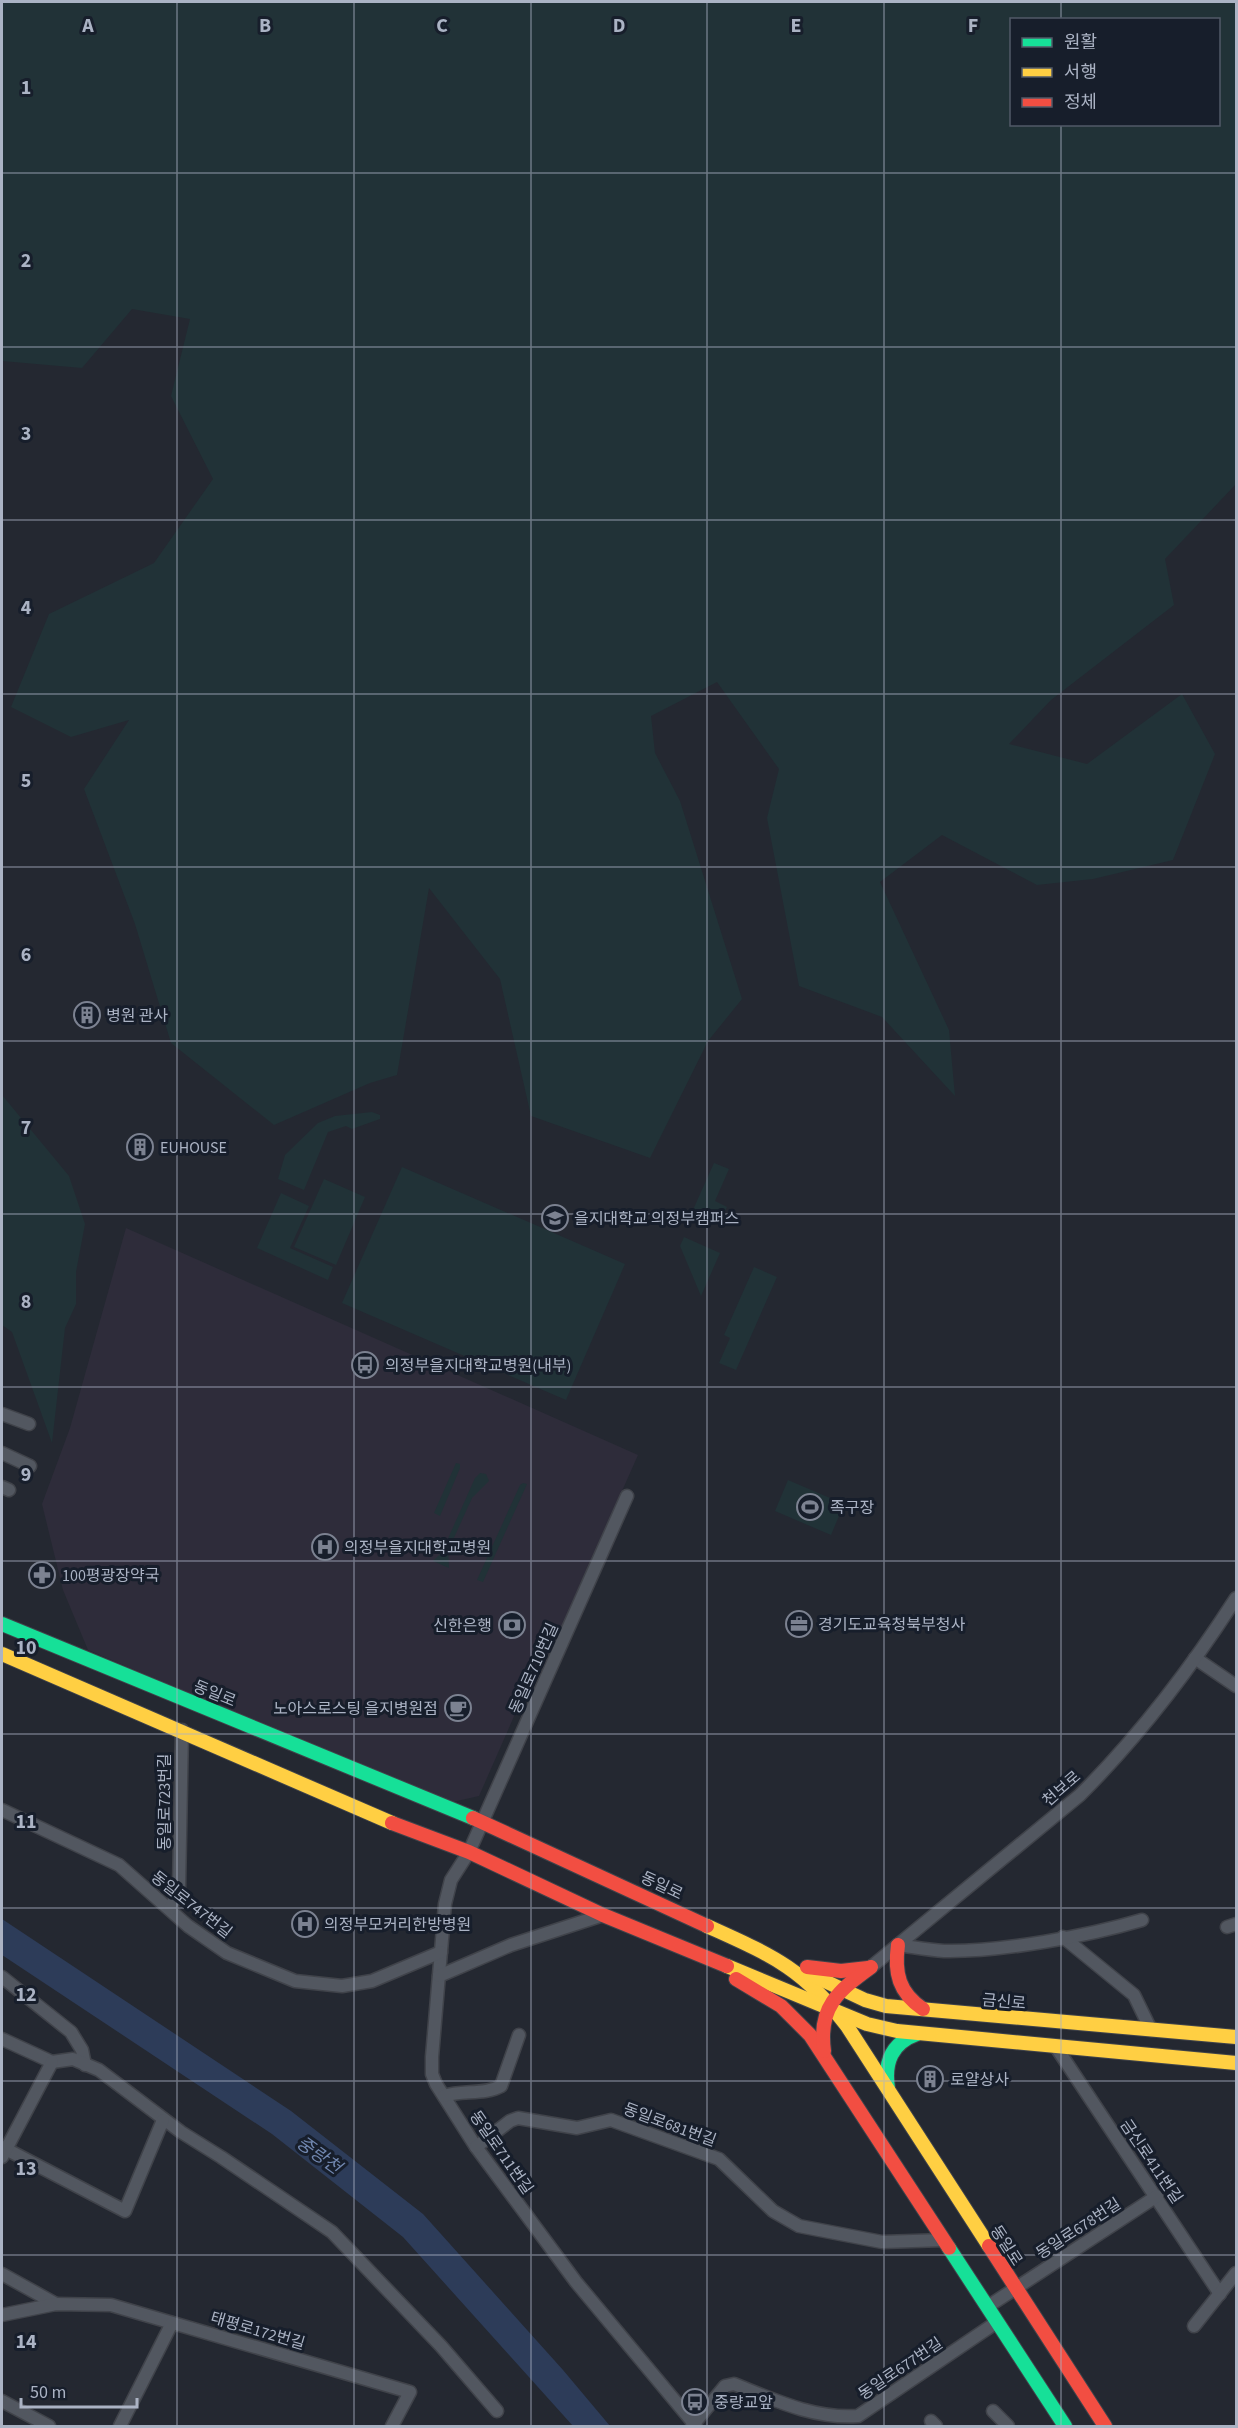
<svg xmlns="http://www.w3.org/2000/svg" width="1238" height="2428" font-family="'Source Sans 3','Noto Sans KR',sans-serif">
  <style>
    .medical { fill: #2e2c3a }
    .green { fill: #213237; fill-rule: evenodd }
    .water { fill: #2d3c59 }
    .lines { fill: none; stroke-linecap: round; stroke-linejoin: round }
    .street-casing { stroke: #40434a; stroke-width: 15 }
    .fast-casing { stroke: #40434a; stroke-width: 16 }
    .slow-casing { stroke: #40434a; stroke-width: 16 }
    .jam-casing { stroke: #40434a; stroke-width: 16 }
    .street { stroke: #525760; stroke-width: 12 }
    .fast { stroke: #16e098; stroke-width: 14 }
    .slow { stroke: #ffcf43; stroke-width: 14 }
    .jam { stroke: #f24e42; stroke-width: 14 }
    .grid { fill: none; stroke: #abb3c4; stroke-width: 1.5; stroke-opacity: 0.55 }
    .labels { text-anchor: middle; stroke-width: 6; stroke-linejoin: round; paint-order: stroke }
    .poi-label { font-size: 16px; fill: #abb3c4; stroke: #171e2b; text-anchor: start }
    .street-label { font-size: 16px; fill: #abb3c4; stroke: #171e2b }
    .water-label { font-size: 18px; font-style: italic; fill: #7187af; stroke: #171e2b }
    .grid-label { font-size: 20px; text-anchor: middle; font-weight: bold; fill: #abb3c4; stroke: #171e2b; stroke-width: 6; stroke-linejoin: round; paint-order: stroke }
  </style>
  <rect width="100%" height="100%" fill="#242831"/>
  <polygon class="medical" points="126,1228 638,1455 546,1662 523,1696 479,1796 448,1803 88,1650 63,1590 42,1504 70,1428"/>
  <g class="green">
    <path d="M2,2H1236V484L1165,559L1174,605L1051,700L1009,744L1087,764L1182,694L1215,754L1173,860L1093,879L1037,885L942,835L880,882L949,1030L955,1096L882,1017L799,986L767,818L779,769L717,682L651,716L655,753L680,801L742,999L708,1041L650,1158L531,1116L500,979L429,888L397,1075L370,1083L274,1125L171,1043L135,924L84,789L129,720L71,737L11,707L49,614L154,563L213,479L171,396L190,319L132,309L82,368L2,361ZM1012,20H1218V124H1012Z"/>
    <polygon points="2,1095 69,1176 85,1224 76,1272 76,1304 65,1328 52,1443 12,1332 2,1325"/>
    <polygon points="372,1112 380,1115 380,1119 352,1129 346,1126 328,1132 304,1190 278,1179 285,1155 318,1123 335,1116"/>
    <polygon points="714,1163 729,1169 715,1201 727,1207 719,1224 692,1212"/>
    <polygon points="402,1167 625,1264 566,1400 342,1303"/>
    <polygon points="324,1179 365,1197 336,1265 294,1247"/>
    <polygon points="281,1193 309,1206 290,1248 333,1267 328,1280 257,1248"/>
    <polygon points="684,1237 720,1253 701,1296 680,1246"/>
    <polygon points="754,1267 777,1277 736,1370 719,1363 730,1338 724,1335"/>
    <polygon points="456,1463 460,1464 460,1468 440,1516 434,1513"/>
    <polygon points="480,1473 486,1474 489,1481 472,1498 448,1551 449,1568 433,1561 442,1552 475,1478"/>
    <polygon points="788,1480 844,1504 831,1535 775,1511"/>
    <polygon points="523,1483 527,1484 483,1582 477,1580 520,1485"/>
  </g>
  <polygon class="water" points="2,1919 291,2111 423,2214 563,2370 610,2426 573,2426 403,2237 272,2134 2,1955"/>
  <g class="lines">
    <defs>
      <g id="street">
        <polyline points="2,1414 29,1424"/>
        <polyline points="2,1453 30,1466"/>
        <polyline points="2,1487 9,1490"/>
        <polyline points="627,1496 469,1852 451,1880 445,1904 432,2057 432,2074 436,2084 476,2147 576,2282 696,2426"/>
        <polyline points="1195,1658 1236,1686"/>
        <polyline points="2,1810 119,1865 188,1926 227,1953 295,1981 342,1986 372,1981 441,1952"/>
        <polyline points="170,1909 179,1889 182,1730"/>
        <polyline points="1227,1927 1236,1924"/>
        <polyline points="1063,1937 1134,1995 1151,2030"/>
        <path d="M898,1945C913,1947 929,1950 944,1951C1001,1952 1088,1936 1142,1920"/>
        <path d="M871,1967L1080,1795C1139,1736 1191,1668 1236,1598"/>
        <polyline points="439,1976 511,1945 603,1915"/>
        <polyline points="2,1977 71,2032 82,2050 85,2065"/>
        <polyline points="2,2039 52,2062"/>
        <polyline points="1056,2047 1220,2294"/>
        <polyline points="52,2062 73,2059 99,2070 181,2132 221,2157 332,2232 441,2346 497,2411"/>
        <path d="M444,2096C462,2090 485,2095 501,2086L519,2035"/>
        <polyline points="2,2147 125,2211 163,2120"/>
        <polyline points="476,2147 510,2121 518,2118 577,2128 611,2120 719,2159 773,2211 799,2226 882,2242 944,2240"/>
        <polyline points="2,2157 52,2062"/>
        <polyline points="2,2274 56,2304"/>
        <polyline points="987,2307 1157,2196"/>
        <polyline points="2,2315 56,2304 111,2305 410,2392 392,2426"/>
        <polyline points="1194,2326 1236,2273"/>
        <polyline points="2,2401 49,2426"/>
        <polyline points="993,2411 1008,2426"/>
        <polyline points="931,2421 936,2426"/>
        <polyline points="120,2426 172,2323"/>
        <path d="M692,2426L725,2386L734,2384C774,2400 814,2419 858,2416L997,2322"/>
      </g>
      <g id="fast">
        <polyline points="2,1624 473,1818"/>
        <path d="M888,2088C884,2062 892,2043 917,2034"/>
        <polyline points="949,2248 1065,2426"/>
      </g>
      <g id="slow">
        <polyline points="2,1654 392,1823"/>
        <path d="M707,1926C771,1955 802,1967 847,2026L989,2246"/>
        <polyline points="727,1966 867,2024 897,2031 1236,2063"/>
        <polyline points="810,1974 865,2000 886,2006 1236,2037"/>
      </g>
      <g id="jam">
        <polyline points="473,1818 707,1926"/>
        <polyline points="392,1823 469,1852 603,1915 727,1966"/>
        <path d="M898,1945C894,1973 899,1993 923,2009"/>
        <polyline points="807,1967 841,1971 868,1968"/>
        <polyline points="736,1979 781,2006 810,2035 949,2248"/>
        <path d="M824,2051C818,2007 838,1991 871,1967"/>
        <polyline points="989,2246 1105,2426"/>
      </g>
    </defs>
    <use href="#street" class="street-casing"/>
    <use href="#fast" class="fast-casing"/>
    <use href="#slow" class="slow-casing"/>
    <use href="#jam" class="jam-casing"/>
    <use href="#street" class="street"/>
    <use href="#fast" class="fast"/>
    <use href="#slow" class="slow"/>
    <use href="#jam" class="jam"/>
  </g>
  <path class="grid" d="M177,2V2426M354,2V2426M531,2V2426M707,2V2426M884,2V2426M1061,2V20M1061,124V2426M2,173H1236M2,347H1236M2,520H1236M2,694H1236M2,867H1236M2,1041H1236M2,1214H1236M2,1387H1236M2,1561H1236M2,1734H1236M2,1908H1236M2,2081H1236M2,2255H1236"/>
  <defs>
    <symbol id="building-ring" viewBox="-11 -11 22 22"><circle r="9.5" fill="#171e2b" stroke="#7c8291" stroke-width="1.5"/><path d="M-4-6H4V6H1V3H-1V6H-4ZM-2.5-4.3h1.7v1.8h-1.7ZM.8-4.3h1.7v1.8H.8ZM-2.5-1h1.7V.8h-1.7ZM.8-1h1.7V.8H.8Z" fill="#7c8291"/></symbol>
    <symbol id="university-ring" viewBox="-11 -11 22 22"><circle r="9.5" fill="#171e2b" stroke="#7c8291" stroke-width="1.5"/><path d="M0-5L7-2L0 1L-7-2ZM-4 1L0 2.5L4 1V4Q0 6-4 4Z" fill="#7c8291"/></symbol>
    <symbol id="bus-ring" viewBox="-11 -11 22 22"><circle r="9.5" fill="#171e2b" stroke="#7c8291" stroke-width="1.5"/><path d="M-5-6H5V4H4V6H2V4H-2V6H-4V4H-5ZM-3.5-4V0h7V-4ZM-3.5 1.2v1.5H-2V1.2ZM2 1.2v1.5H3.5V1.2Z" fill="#7c8291"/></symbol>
    <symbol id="stadium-ring" viewBox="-11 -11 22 22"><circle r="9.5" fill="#171e2b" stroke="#7c8291" stroke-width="1.5"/><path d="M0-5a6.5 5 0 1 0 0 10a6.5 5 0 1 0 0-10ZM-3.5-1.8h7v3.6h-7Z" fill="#7c8291"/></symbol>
    <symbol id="hospital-ring" viewBox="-11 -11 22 22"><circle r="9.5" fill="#171e2b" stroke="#7c8291" stroke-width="1.5"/><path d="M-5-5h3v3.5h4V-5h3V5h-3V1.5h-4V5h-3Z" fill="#7c8291"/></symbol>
    <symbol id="pharmacy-ring" viewBox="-11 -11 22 22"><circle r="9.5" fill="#171e2b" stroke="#7c8291" stroke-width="1.5"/><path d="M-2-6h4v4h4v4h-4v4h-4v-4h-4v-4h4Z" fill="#7c8291"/></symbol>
    <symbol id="office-ring" viewBox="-11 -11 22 22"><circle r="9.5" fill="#171e2b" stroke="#7c8291" stroke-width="1.5"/><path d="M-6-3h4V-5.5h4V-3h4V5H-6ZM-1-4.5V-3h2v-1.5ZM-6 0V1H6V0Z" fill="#7c8291"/></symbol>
    <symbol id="bank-ring" viewBox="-11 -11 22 22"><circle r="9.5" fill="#171e2b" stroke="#7c8291" stroke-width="1.5"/><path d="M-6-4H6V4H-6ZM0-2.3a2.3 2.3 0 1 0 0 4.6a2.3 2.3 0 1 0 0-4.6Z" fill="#7c8291"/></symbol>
    <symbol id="cafe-ring" viewBox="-11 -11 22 22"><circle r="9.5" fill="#171e2b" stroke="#7c8291" stroke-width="1.5"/><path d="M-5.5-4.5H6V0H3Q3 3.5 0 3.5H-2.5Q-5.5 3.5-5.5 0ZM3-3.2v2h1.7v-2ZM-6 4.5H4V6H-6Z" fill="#7c8291"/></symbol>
  </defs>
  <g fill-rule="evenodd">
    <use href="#building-ring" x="72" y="1000" width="30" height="30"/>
    <use href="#building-ring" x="125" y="1132" width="30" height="30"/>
    <use href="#university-ring" x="540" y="1203" width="30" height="30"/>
    <use href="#bus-ring" x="350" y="1350" width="30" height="30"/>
    <use href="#stadium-ring" x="795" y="1492" width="30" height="30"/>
    <use href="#hospital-ring" x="310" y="1532" width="30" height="30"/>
    <use href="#pharmacy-ring" x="27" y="1560" width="30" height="30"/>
    <use href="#office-ring" x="784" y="1609" width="30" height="30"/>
    <use href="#bank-ring" x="497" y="1610" width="30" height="30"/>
    <use href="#cafe-ring" x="443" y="1693" width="30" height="30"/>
    <use href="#hospital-ring" x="290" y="1909" width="30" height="30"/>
    <use href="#building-ring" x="915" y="2064" width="30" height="30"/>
    <use href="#bus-ring" x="680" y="2387" width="30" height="30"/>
  </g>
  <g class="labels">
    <g class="poi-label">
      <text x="106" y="1021">병원 관사</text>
      <text x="160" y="1153">EUHOUSE</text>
      <text x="574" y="1224">을지대학교 의정부캠퍼스</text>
      <text x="385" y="1371">의정부을지대학교병원(내부)</text>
      <text x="830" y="1513">족구장</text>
      <text x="344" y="1553">의정부을지대학교병원</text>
      <text x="62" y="1581">100평광장약국</text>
      <text x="818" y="1630">경기도교육청북부청사</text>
      <text x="492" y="1631" text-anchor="end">신한은행</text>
      <text x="438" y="1714" text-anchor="end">노아스로스팅 을지병원점</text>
      <text x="324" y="1930">의정부모커리한방병원</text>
      <text x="950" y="2085">로얄상사</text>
      <text x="714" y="2408">중량교앞</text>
    </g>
    <g class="street-label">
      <text transform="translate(533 1668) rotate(-66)" y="6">동일로710번길</text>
      <text transform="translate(215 1693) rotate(22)" y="6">동일로</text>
      <text transform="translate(1061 1788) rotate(-41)" y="6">천보로</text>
      <text transform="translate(164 1802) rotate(-90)" y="6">동일로723번길</text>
      <text transform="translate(662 1885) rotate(25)" y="6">동일로</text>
      <text transform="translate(192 1904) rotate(38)" y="6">동일로747번길</text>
      <text transform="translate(1004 2001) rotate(5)" y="6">금신로</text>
      <text transform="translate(670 2124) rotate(20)" y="6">동일로681번길</text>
      <text transform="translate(502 2152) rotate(55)" y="6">동일로711번길</text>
      <text transform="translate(1152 2161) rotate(56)" y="6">금신로411번길</text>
      <text transform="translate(1078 2228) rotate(-33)" y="6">동일로678번길</text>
      <text transform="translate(1007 2245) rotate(57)" y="6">동일로</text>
      <text transform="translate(258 2330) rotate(16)" y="6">태평로172번길</text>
      <text transform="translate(900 2368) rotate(-34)" y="6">동일로677번길</text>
    </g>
    <g class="water-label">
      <text transform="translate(319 2155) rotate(36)" y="6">중랑천</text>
    </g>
  </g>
  <g class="grid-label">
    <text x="88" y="32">A</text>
    <text x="265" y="32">B</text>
    <text x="442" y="32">C</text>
    <text x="619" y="32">D</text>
    <text x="796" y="32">E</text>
    <text x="973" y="32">F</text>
    <text x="26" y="94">1</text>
    <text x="26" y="267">2</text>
    <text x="26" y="440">3</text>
    <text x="26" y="614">4</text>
    <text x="26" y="787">5</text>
    <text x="26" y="961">6</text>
    <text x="26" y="1134">7</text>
    <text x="26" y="1308">8</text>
    <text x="26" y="1481">9</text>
    <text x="26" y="1654">10</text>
    <text x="26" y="1828">11</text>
    <text x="26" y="2001">12</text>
    <text x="26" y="2175">13</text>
    <text x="26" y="2348">14</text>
  </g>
  <rect width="1238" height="2428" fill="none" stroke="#abb3c4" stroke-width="6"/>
  <rect x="1010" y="18" width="210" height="108" fill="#171e2b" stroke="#525a68" stroke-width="1.5"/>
  <rect x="1022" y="38" width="30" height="9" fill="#16e098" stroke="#525a68" stroke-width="1.5"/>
  <text x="1064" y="48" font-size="18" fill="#abb3c4">원활</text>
  <rect x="1022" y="68" width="30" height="9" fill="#ffcf43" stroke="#525a68" stroke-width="1.5"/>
  <text x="1064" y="78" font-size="18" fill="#abb3c4">서행</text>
  <rect x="1022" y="98" width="30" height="9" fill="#f24e42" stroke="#525a68" stroke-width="1.5"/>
  <text x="1064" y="108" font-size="18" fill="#abb3c4">정체</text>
  <path d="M21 2398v9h116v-9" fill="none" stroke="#abb3c4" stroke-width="3"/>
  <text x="30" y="2398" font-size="18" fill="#abb3c4" stroke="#171e2b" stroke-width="4.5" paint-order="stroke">50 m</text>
</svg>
